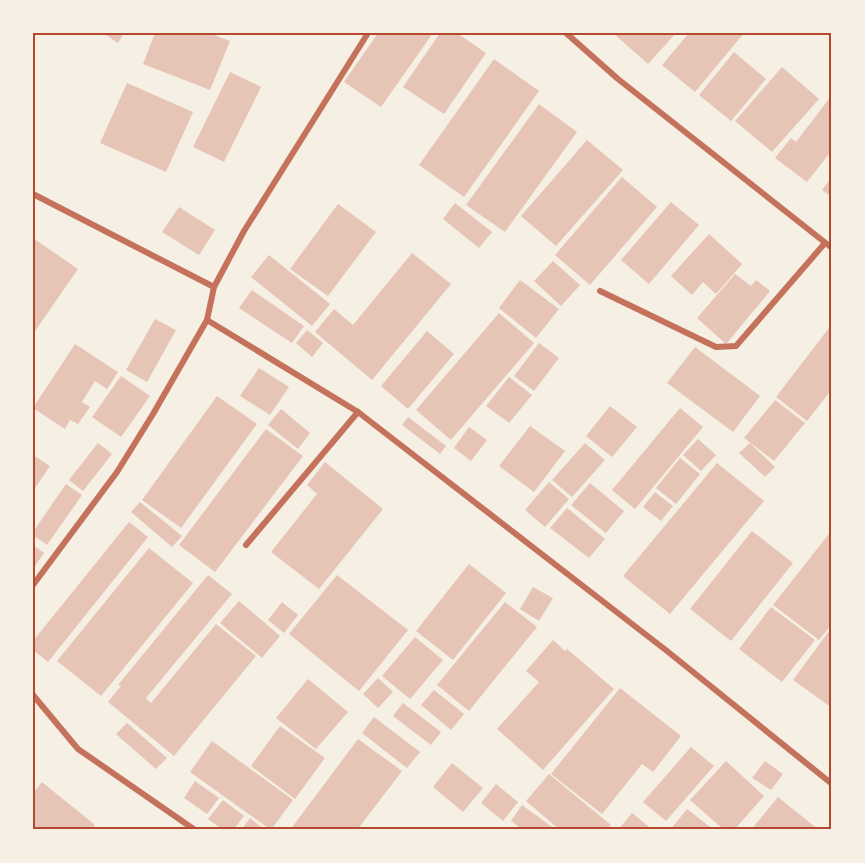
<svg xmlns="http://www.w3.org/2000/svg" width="865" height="863" font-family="Quicksand,sans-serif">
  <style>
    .building { fill: #e6c5b7 }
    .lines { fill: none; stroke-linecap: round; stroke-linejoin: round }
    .minor { stroke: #c5725c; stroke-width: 6 }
    .neatline { fill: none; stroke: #b5482f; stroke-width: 2 }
  </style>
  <rect width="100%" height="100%" fill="#f6efe4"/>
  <g class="building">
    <polygon points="103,33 124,33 118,43"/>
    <polygon points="155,33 209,33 230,41 210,90 143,64"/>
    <polygon points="378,33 433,33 381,107 344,82"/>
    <polygon points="440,33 457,33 486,53 444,114 403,87"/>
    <polygon points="613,33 676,33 648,64"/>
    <polygon points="689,33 744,33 695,92 662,65"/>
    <polygon points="734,52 766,79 731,121 699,95"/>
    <polygon points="494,59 539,91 464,197 419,165"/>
    <polygon points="782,67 819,99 772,152 735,121"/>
    <polygon points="230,72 261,87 224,162 193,147"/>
    <polygon points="127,83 193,112 166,172 100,143"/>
    <polygon points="832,95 832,150 807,182 775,158 791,138 796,142"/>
    <polygon points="539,104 577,132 505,232 466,205"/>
    <polygon points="587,140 623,170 556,246 521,216"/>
    <polygon points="622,177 657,207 590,285 555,255"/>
    <polygon points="832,177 832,197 822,190"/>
    <polygon points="671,202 699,225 649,284 621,260"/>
    <polygon points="455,203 492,232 479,248 443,219"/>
    <polygon points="338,204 376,232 328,296 290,269"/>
    <polygon points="179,207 215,230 199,255 162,232"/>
    <polygon points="709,234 742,264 716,294 703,282 692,295 671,276"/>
    <polygon points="33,238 78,269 33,334"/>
    <polygon points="412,253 451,284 372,380 315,332 334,309 353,325"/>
    <polygon points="269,255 330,304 312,326 251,277"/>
    <polygon points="553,261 580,285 561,306 534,281"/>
    <polygon points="735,274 751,286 756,280 770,291 726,344 697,318"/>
    <polygon points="520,280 559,309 536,338 499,308"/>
    <polygon points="252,290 304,326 292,343 239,308"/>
    <polygon points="499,313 534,343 451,440 416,410"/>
    <polygon points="155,319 176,330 147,382 126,370"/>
    <polygon points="832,324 832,389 807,421 776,397"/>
    <polygon points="307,330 323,343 312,357 296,343"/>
    <polygon points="427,331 454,354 408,409 381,386"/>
    <polygon points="539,343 559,358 534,391 514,376"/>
    <polygon points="75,344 118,372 107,389 95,381 82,402 90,407 78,424 70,420 65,429 33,408"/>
    <polygon points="695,347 760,396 733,432 667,383"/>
    <polygon points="259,368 289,387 270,415 240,396"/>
    <polygon points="121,376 150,396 121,437 92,417"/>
    <polygon points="509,377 532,395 509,423 486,406"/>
    <polygon points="217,396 257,424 181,528 142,500"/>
    <polygon points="775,400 805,423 774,461 744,438"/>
    <polygon points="610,406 637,427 612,457 586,436"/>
    <polygon points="680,408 703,427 635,509 612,490"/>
    <polygon points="281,409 310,433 298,449 268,425"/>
    <polygon points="408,417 446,446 440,454 402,425"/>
    <polygon points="530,426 565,451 534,492 499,466"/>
    <polygon points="469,427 487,440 471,461 454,448"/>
    <polygon points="266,429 303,456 215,572 179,545"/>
    <polygon points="698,439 716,455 701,471 683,455"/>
    <polygon points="98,443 112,454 83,491 69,480"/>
    <polygon points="585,443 605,460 572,497 552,480"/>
    <polygon points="750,443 775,467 765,477 739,453"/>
    <polygon points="33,455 50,466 33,491"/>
    <polygon points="680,458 700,474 676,504 656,488"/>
    <polygon points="325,462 383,509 319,589 271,552 317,494 307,485"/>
    <polygon points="717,463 764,501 670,614 623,576"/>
    <polygon points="549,482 569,499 545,527 525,510"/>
    <polygon points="590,483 624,511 606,533 571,505"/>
    <polygon points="66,484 82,495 47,545 33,535 33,532"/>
    <polygon points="655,492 673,506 661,521 643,507"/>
    <polygon points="140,502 182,536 172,547 131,512"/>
    <polygon points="567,508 605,539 589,558 550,528"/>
    <polygon points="129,522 148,537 48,662 33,650 33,641"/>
    <polygon points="832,530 832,624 819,640 773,605"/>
    <polygon points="752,531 793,563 731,641 690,609"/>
    <polygon points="33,545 44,553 33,569"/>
    <polygon points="149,548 193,583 101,696 57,661"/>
    <polygon points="469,564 506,593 453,660 416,631"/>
    <polygon points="208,575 232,594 146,698 151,703 216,624 256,656 174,756 108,702 121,686 118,685"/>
    <polygon points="337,575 408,630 359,691 289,634"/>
    <polygon points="533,587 553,598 539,621 520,609"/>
    <polygon points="239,601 280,636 262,658 220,623"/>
    <polygon points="282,602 298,615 284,633 268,620"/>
    <polygon points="505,602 537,627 469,711 437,685"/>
    <polygon points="771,607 815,640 782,682 739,649"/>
    <polygon points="832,627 832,708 793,680"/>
    <polygon points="415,637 443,660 410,699 382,676"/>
    <polygon points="553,640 565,651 567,649 614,689 543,770 497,729 539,682 526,671"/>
    <polygon points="378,678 393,692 378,708 363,694"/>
    <polygon points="308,679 348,712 316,749 276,718"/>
    <polygon points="620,688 681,736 653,772 642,764 602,814 551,774"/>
    <polygon points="434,690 464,714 451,730 421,705"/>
    <polygon points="403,703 441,732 431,745 393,716"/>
    <polygon points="374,717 420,752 407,768 362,733"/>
    <polygon points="127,723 167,758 156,769 116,734"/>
    <polygon points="280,726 325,758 295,799 251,766"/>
    <polygon points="358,739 402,771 357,830 290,830"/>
    <polygon points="212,741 293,800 271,830 190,772"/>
    <polygon points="691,747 714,766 666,821 643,802"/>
    <polygon points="726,761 764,796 734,830 724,830 690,800"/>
    <polygon points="765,761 783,774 771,790 752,778"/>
    <polygon points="452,763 483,788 463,812 433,787"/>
    <polygon points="549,774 611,825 607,830 560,830 526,801"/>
    <polygon points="195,781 219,798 207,814 184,798"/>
    <polygon points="42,782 95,825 91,830 33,830 33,793"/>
    <polygon points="496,784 518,802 503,821 481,803"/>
    <polygon points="778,797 819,830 751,830"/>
    <polygon points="223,800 244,816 233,830 223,830 208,819"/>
    <polygon points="522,805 552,827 550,830 523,830 511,821"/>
    <polygon points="687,809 714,830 670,830"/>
    <polygon points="632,813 653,830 618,830"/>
    <polygon points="250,818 265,830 241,830"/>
  </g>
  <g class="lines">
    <g class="minor">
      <polyline points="566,33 618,79 832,248"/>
      <polyline points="33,194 214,287"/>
      <polyline points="600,291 716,347 736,346 825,243"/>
      <polyline points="207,320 358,412 667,651 832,784"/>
      <polyline points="246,545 358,412"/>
      <polyline points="33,585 117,472 153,414 207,320 214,287 244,231 368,33"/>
      <polyline points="33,695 78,749 195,830"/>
    </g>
  </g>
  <rect width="865" height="863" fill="none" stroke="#f6efe4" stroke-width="69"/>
  <rect x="34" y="34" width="796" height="794" class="neatline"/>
</svg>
